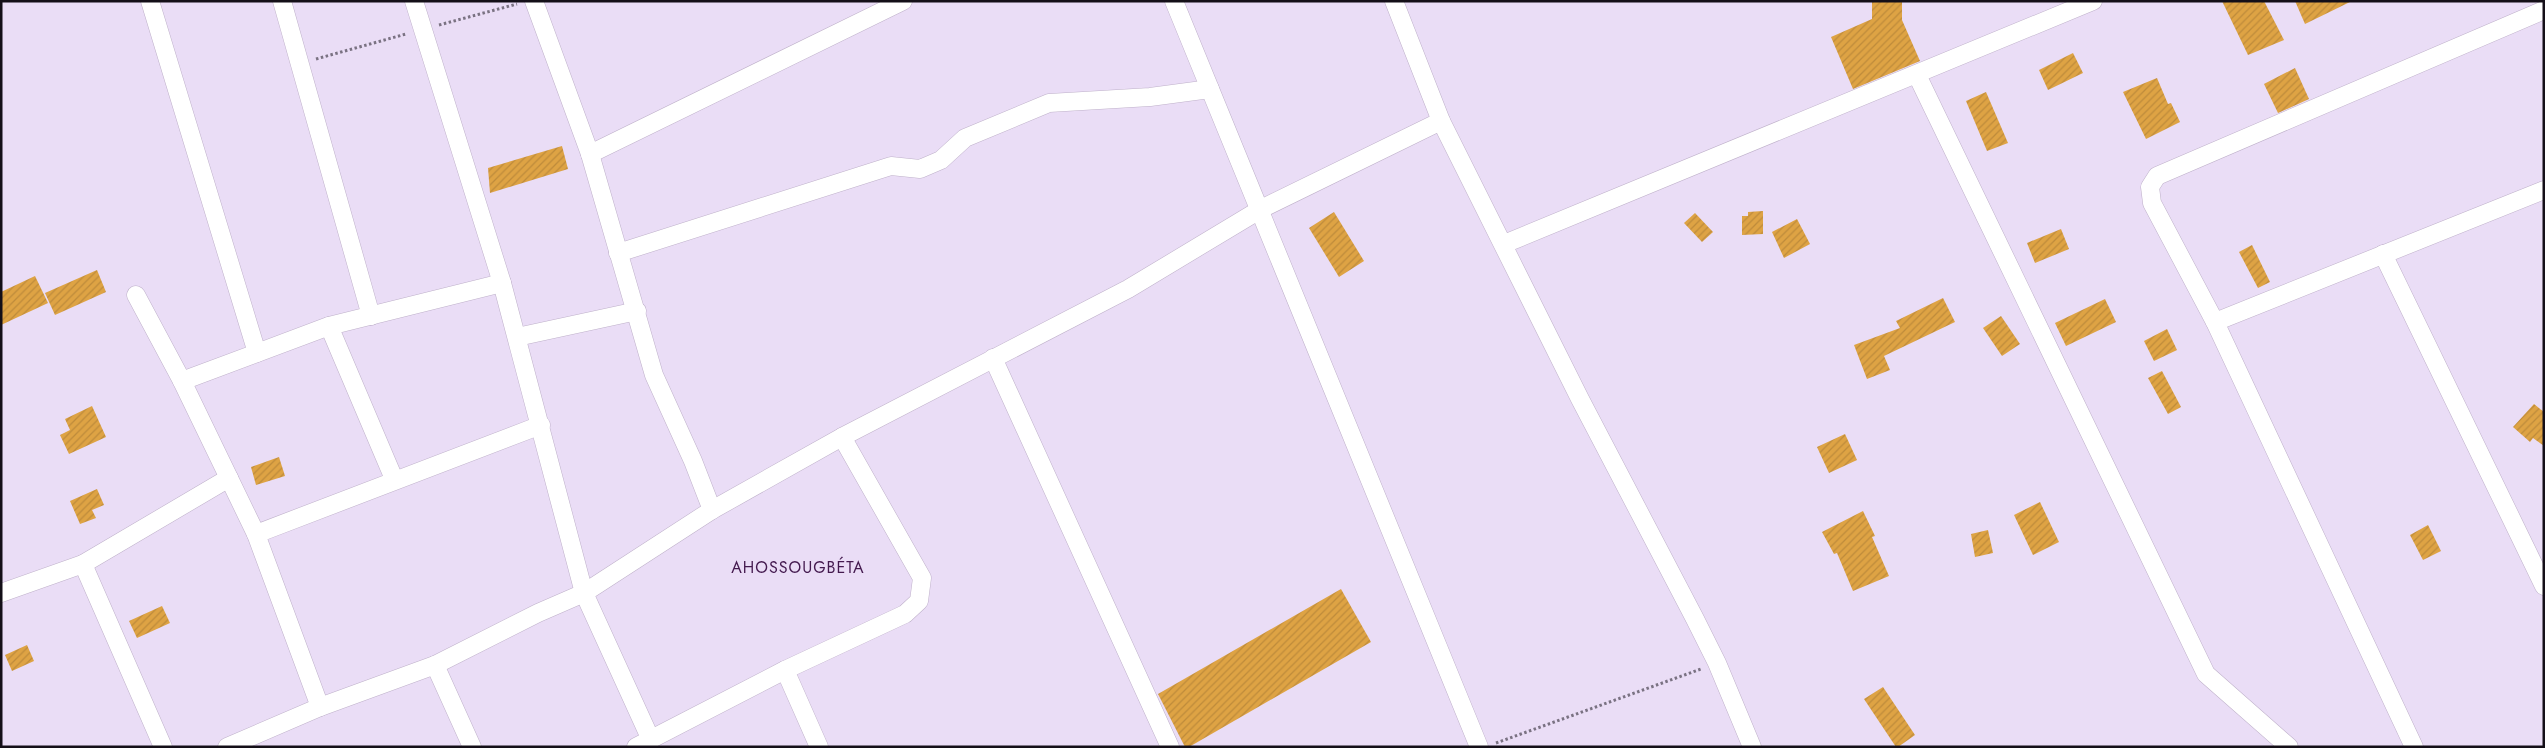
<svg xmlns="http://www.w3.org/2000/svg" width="2545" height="748" font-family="Jost,sans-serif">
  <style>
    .building { fill: url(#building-hatch) }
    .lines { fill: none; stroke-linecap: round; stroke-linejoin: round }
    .minor-casing { stroke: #bfb1ca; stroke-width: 19 }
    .path { stroke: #7a7282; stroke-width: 3; stroke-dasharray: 2.5 2.5; stroke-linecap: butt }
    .minor { stroke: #fff; stroke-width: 18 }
    .labels { text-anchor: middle; stroke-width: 4; stroke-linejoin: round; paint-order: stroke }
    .quarter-label { font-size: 16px; letter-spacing: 1px; fill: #441a4f; stroke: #eaddf6 }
  </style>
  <defs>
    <pattern id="building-hatch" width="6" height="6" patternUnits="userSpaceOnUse" patternTransform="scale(1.25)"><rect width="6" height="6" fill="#dea344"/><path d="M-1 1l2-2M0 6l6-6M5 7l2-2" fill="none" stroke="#be8b3b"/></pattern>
  </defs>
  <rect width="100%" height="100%" fill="#eaddf6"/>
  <g class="building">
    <polygon points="1872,1 1902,1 1902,20 1920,61 1853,89 1831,37 1872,19"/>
    <polygon points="2222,1 2264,1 2284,40 2248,55"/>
    <polygon points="2295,1 2352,1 2305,24"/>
    <polygon points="2073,53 2083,73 2048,90 2039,70"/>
    <polygon points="2295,68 2309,99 2278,113 2264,84"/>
    <polygon points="2157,78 2168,104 2171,103 2180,122 2146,139 2123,92"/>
    <polygon points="1986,92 2008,143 1987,151 1966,101"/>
    <polygon points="562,146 568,169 490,193 488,168"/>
    <polygon points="1763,211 1763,234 1742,235 1742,216 1748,216 1748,212"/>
    <polygon points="1334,212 1364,261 1339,277 1309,228"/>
    <polygon points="1695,213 1713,232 1702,242 1684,223"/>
    <polygon points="1797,219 1810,244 1784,258 1772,232"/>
    <polygon points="2061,229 2069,249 2035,263 2027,243"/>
    <polygon points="2252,245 2270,282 2258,288 2239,252"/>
    <polygon points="97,270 106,292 55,315 45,293"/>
    <polygon points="35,276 48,303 1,325 1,292"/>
    <polygon points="1943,298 1955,322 1884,356 1890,370 1867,379 1854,345 1900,328 1896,321"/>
    <polygon points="2105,299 2116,322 2066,346 2055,323"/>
    <polygon points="2001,316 2020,344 2002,356 1983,328"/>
    <polygon points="2167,329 2177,350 2154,361 2144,341"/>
    <polygon points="2162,371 2181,407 2168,414 2148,378"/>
    <polygon points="2534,404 2544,412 2544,446 2533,438 2530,442 2513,427"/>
    <polygon points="92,406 106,437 69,454 60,435 70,430 65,419"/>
    <polygon points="1845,434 1857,460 1829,473 1817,447"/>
    <polygon points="279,457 285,476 256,485 251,467"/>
    <polygon points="97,489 104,505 92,510 96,518 80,524 70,501"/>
    <polygon points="2040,502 2059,542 2033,555 2014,515"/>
    <polygon points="1863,511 1875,536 1872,537 1889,576 1853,591 1837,553 1834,554 1822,532"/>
    <polygon points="2428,525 2441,551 2423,560 2410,535"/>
    <polygon points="1988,530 1993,553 1975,557 1971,534"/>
    <polygon points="1341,589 1371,642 1189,747 1185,747 1158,694"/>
    <polygon points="162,606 170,623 137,638 129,621"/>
    <polygon points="27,645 34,661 12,671 5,655"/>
    <polygon points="1883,687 1915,735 1898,747 1896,747 1864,699"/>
  </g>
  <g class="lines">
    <defs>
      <g id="minor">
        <polyline points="150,1 257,353"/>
        <polyline points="282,1 371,316"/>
        <polyline points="414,1 502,283 584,593 651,740"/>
        <polyline points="534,1 590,154 654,375 693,461 712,510"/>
        <polyline points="1174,1 1479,747"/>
        <polyline points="1394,1 1441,121 1580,399 1695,619 1717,663 1752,747"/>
        <polyline points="1917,75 2206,674 2289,747"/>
        <polyline points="590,154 903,1"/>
        <polyline points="1504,244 2093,1"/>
        <polyline points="618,253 891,166 920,169 941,160 965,138 1049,103 1150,97 1210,89"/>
        <polyline points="2383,254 2544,586"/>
        <polyline points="136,295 182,381 256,534 320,707"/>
        <polyline points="2215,322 2544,190"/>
        <polyline points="329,326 394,479"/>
        <polyline points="517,337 637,311"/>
        <polyline points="993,358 1170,747"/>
        <polyline points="182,381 329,326 502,283"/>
        <polyline points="256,534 541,425"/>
        <polyline points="83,564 163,747"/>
        <polyline points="1,593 83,564 229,478"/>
        <polyline points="435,665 472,747"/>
        <polyline points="785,670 819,747"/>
        <polyline points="227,747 320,707 435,665 538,613 584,593 712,510 842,437 1128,289 1261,209 1441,121"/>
        <polyline points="636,747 785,670 905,614 919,601 922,578 842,437"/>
        <polyline points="2414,747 2215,322 2152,203 2150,187 2157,176 2544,10"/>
      </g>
    </defs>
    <use href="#minor" class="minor-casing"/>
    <g class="path">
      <polyline points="439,25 517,4"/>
      <polyline points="316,59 406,34"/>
      <polyline points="1496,743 1701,669"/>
    </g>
    <use href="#minor" class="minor"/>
  </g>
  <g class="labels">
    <g class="quarter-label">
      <text x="798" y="573">AHOSSOUGBÉTA</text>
    </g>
  </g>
  <rect width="2545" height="748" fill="none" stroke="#140f18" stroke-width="5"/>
</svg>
